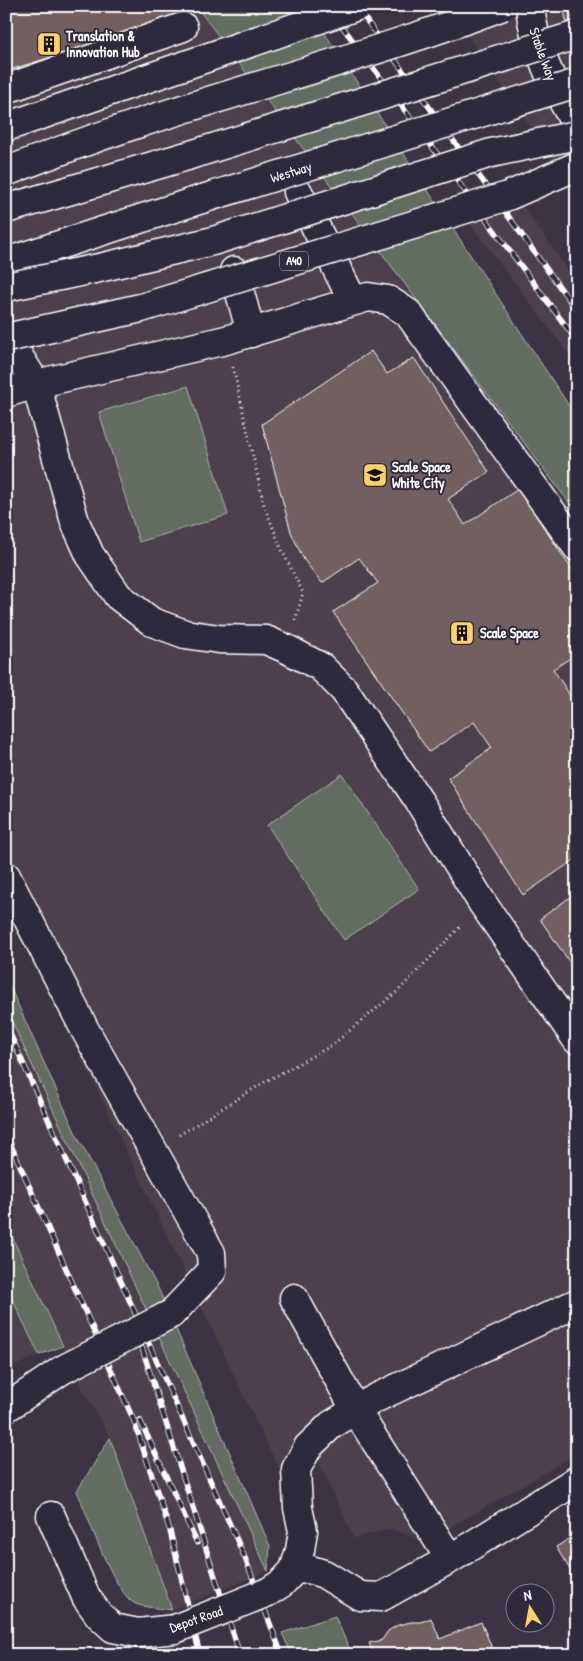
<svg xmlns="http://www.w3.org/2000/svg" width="583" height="1661" font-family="'Patrick Hand',sans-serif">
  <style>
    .built { fill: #4c414c }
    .green { fill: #626c60; stroke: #b0b6b0 }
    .building { fill: #725e5f; stroke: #fff }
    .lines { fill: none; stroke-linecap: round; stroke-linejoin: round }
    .minor-casing { stroke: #fff; stroke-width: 31 }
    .highway-casing { stroke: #fff; stroke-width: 31 }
    .path { stroke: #fff; stroke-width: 3; stroke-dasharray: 1 4; stroke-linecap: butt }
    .minor { stroke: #2f2a3d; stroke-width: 28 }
    .highway { stroke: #2f2a3d; stroke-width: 28 }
    .rail-casing { stroke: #fff; stroke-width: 5.5 }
    .rail { stroke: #2f2a3d; stroke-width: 4; stroke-dasharray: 11; stroke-linecap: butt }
    .minor-bridge-casing { stroke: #fff; stroke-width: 31; stroke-linecap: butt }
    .highway-bridge-casing { stroke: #fff; stroke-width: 31; stroke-linecap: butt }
    .minor-bridge { stroke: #2f2a3d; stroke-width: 28 }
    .highway-bridge { stroke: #2f2a3d; stroke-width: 28 }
    .labels { text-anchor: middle; stroke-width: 4; stroke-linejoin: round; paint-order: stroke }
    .shield { fill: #2f2a3d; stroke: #c1bfc5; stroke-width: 1 }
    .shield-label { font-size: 12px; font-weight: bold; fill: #fff }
    .poi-label { font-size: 14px; font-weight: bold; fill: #fff; stroke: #2f2a3d; text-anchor: start }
    .street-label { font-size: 14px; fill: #fff; stroke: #2f2a3d }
  </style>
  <rect width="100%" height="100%" fill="#3c3444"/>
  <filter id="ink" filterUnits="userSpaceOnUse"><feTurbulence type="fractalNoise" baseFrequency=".02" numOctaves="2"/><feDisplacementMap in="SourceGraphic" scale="10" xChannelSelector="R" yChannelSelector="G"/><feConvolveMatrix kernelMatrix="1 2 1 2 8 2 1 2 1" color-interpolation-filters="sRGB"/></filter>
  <g filter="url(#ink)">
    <g class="built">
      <polygon points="6,6 196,6 577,513 577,1454 426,1541 392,1529 354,1538 316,1456 281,1473 30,950 6,909"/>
      <polygon points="447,6 577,6 577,195 577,194"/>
      <polygon points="523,206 577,283 577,365 469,223"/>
      <polygon points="6,978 76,1134 159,1290 270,1546 268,1571 172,1610 110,1438 83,1390 6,1224"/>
      <polygon points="6,1286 39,1355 6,1370"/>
    </g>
    <g class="green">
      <polygon points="196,6 307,6 577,418 577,513"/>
      <polygon points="188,386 228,515 139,542 99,412"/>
      <polygon points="342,774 419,889 344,940 267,825"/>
      <polygon points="6,978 76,1134 159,1290 270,1546 268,1571 6,1009"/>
      <polygon points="6,1224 63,1346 39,1355 6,1286"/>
      <path d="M110,1438L172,1610C163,1608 142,1608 134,1603C113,1591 88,1516 77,1491Z"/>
      <polygon points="335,1616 352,1655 292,1655 282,1633"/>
    </g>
    <g class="building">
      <polygon points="6,6 170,6 178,18 6,71"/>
      <polygon points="562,6 577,6 577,54"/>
      <polygon points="371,351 387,374 414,358 489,472 448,499 465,525 518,489 577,577 577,654 553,669 571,697 577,693 577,858 523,895 448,778 492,748 474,722 429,752 333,612 378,583 359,558 322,583 304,560 291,532 262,424"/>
      <polygon points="577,892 577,973 540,919"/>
      <polygon points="577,1534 577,1581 556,1547"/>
      <polygon points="431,1618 440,1639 481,1622 495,1655 374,1655 369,1643 382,1640 388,1631 398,1625 411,1622 421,1622"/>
    </g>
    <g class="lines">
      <defs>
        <g id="minor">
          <path d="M530,6C534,50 555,88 577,126"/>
          <polyline points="6,89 183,27"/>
          <polyline points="298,192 353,301"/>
          <polyline points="234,271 251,333"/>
          <polyline points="6,336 36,384 75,522 90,555 118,596 152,622 185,634 219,639 266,640 287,649 321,667 344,690 419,801 483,904 577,1040"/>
          <polyline points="6,393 36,384 226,340 368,297 388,300 408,313 577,547"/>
          <polyline points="6,876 85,1030 211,1253 212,1271 171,1314"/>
          <polyline points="294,1298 355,1409 450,1559"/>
          <polyline points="6,1408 62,1370"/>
          <polyline points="51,1516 86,1597 99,1615 113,1628 138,1633 175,1629"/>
          <polyline points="294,1570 308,1569 324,1574 360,1596 381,1597 450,1559 577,1480"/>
          <polyline points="268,1592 282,1583 294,1570 300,1550 303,1531 298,1508 296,1469 308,1447 331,1425 374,1399 577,1303"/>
        </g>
        <g id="highway">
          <polyline points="6,209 187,156"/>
          <polyline points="6,262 202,199"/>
        </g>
      </defs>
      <use href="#minor" class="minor-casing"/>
      <use href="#highway" class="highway-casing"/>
      <g class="path">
        <polyline points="233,367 264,505 281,548 303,593 295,621"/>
        <polyline points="179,1135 263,1083 331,1046 399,990 461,926"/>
      </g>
      <use href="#minor" class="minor"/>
      <use href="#highway" class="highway"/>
      <defs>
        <g id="rail">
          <polyline points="327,6 577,341"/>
          <polyline points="356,6 577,311"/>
          <polyline points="6,1025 245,1558 282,1655"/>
          <polyline points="6,1134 134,1421 170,1531 200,1655"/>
          <polyline points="135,1326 240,1655"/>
          <polyline points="140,1420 197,1543"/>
        </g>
      </defs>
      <use href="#rail" class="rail-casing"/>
      <use href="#rail" class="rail"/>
      <defs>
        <g id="minor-bridge">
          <polyline points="62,1370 171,1314"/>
          <polyline points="175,1629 268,1592"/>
        </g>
        <g id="highway-bridge">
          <polyline points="6,127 357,6"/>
          <polyline points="187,156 577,35"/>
          <path d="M6,172C168,105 340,68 503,6"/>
          <polyline points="202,199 577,83"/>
          <polyline points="6,287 99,268 213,241 491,153 577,135"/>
          <polyline points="6,338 141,308 508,196 577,166"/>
        </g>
      </defs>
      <use href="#minor-bridge" class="minor-bridge-casing"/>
      <use href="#highway-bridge" class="highway-bridge-casing"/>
      <use href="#minor-bridge" class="minor-bridge"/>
      <use href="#highway-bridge" class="highway-bridge"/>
    </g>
  </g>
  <defs>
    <symbol id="building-square" viewBox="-11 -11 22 22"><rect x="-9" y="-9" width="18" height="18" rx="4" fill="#ffd166" stroke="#2f2a3d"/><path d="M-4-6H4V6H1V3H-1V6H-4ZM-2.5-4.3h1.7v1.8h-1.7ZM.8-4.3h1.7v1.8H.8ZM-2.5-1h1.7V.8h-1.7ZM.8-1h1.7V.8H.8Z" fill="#111"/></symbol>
    <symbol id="university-square" viewBox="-11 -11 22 22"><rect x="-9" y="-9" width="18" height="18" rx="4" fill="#ffd166" stroke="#2f2a3d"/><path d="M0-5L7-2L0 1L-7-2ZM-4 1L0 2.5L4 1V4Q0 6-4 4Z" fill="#111"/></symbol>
  </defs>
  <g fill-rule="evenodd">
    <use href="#building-square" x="35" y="30" width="28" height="28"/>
    <use href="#university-square" x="361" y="461" width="28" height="28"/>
    <use href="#building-square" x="448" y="619" width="28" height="28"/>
  </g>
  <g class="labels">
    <rect class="shield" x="280" y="251.5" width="28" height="19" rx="4"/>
    <g class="shield-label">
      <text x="294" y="265">A40</text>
    </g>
    <g class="poi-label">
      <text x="66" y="41">Translation &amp;<tspan x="66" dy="16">Innovation Hub</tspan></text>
      <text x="392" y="472">Scale Space<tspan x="392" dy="16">White City</tspan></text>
      <text x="480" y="638">Scale Space</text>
    </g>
    <g class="street-label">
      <text transform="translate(543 54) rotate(70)" y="5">Stable Way</text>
      <text transform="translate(291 172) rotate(-17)" y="5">Westway</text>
      <text transform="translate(196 1619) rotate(-19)" y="5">Depot Road</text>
    </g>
  </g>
  <rect width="583" height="1661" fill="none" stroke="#2f2a3d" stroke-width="25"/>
  <rect x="12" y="12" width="558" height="1636" fill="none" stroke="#fff" stroke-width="2" filter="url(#ink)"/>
  <g transform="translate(530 1608) rotate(349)"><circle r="24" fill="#2f2a3d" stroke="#827f8b"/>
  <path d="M0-4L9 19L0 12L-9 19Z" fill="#ffd166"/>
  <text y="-8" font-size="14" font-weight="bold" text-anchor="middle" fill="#ffffff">N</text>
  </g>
</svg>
